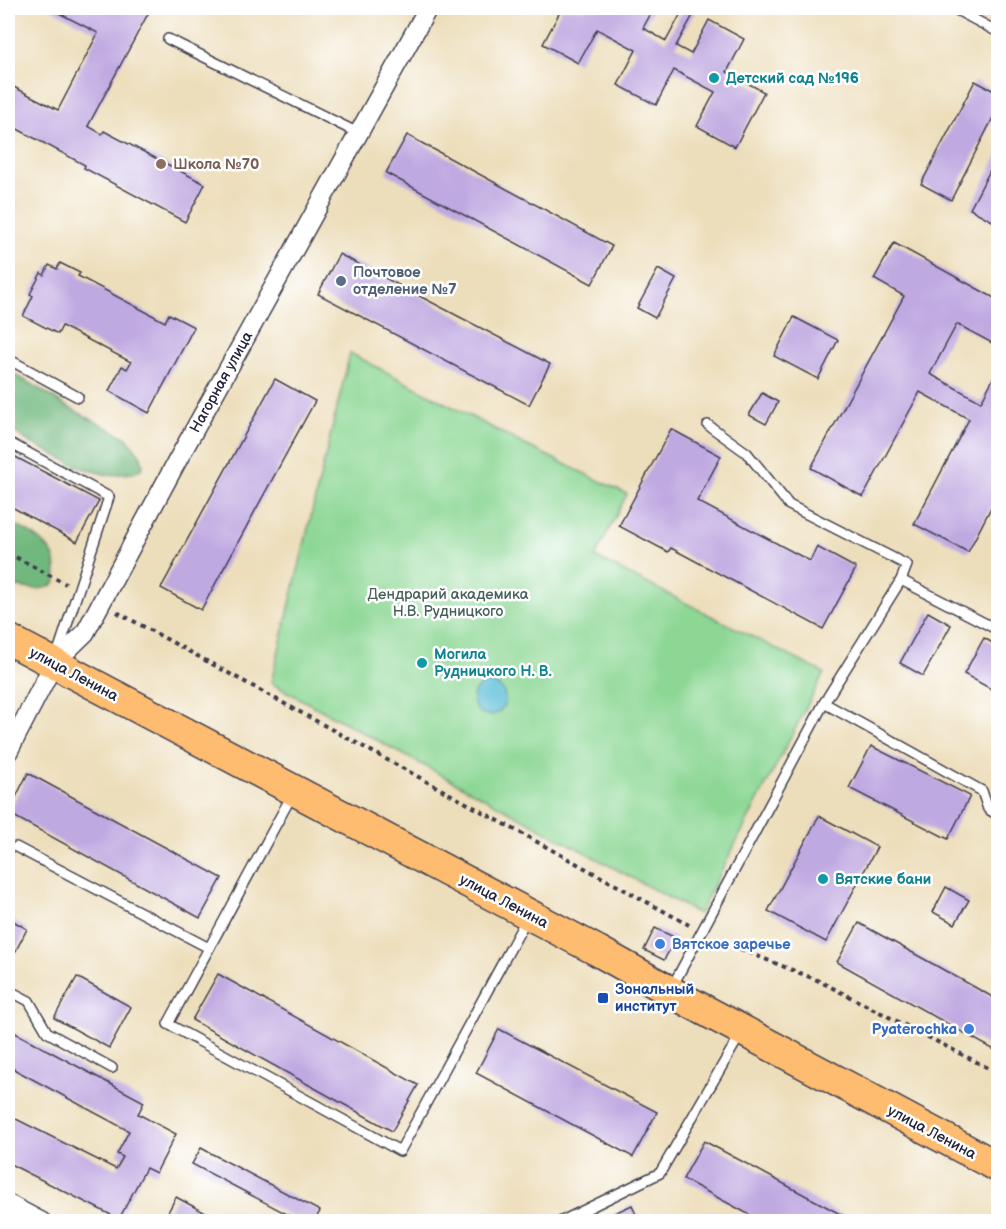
<svg xmlns="http://www.w3.org/2000/svg" width="1006" height="1229" font-family="'Balsamiq Sans',sans-serif">
  <style>
    .green { fill: #8cd794; stroke: #577c68; stroke-width: 1.5 }
    .forest { fill: #71b87e; stroke: #4a6d5c; stroke-width: 1.5 }
    .water { fill: #59bcd7; stroke: #3e6f89; stroke-width: 1.5 }
    .building { fill: #bfa9e1 }
    .lines { fill: none; stroke-linecap: round; stroke-linejoin: round }
    .lane-casing { stroke: #403e4e; stroke-width: 12 }
    .street-casing { stroke: #403e4e; stroke-width: 21 }
    .primary-casing { stroke: #403e4e; stroke-width: 33 }
    .path { stroke: #403e4e; stroke-width: 4; stroke-dasharray: 4.5 4.5; stroke-linecap: butt }
    .lane { stroke: #fff; stroke-width: 9 }
    .street { stroke: #fff; stroke-width: 18 }
    .primary { stroke: #fdbc70; stroke-width: 30 }
    .culture-dot { fill: #0f9aa8; stroke: #fff; stroke-width: 2 }
    .education-dot { fill: #8d6e63; stroke: #fff; stroke-width: 2 }
    .service-dot { fill: #5c6f8a; stroke: #fff; stroke-width: 2 }
    .shop-dot { fill: #3f7fe0; stroke: #fff; stroke-width: 2 }
    .transit-dot { fill: #1a4fb4; stroke: #fff; stroke-width: 2 }
    .labels { text-anchor: middle; stroke-width: 5; stroke-linejoin: round; paint-order: stroke }
    .culture-label { font-size: 15px; font-weight: bold; fill: #0d838f; stroke: #fff; text-anchor: start }
    .education-label { font-size: 15px; font-weight: bold; fill: #785e54; stroke: #fff; text-anchor: start }
    .service-label { font-size: 15px; font-weight: bold; fill: #4e5e75; stroke: #fff; text-anchor: start }
    .street-label { font-size: 15px; fill: #22223b; stroke: #fff }
    .park-label { font-size: 15px; fill: #47615a; stroke: #fff }
    .shop-label { font-size: 15px; font-weight: bold; fill: #366cbe; stroke: #fff; text-anchor: start }
    .transit-label { font-size: 15px; font-weight: bold; fill: #164399; stroke: #fff; text-anchor: start }
  </style>
  <rect width="100%" height="100%" fill="#fff"/>
  <filter id="ink" filterUnits="userSpaceOnUse"><feTurbulence type="fractalNoise" baseFrequency=".0167" numOctaves="2"/><feDisplacementMap in="SourceGraphic" scale="12" xChannelSelector="R" yChannelSelector="G"/><feConvolveMatrix kernelMatrix="1 2 1 2 8 2 1 2 1" color-interpolation-filters="sRGB"/></filter>
  <filter id="wash" filterUnits="userSpaceOnUse"><feTurbulence type="fractalNoise" baseFrequency=".008" numOctaves="4" result="noise"/><feDisplacementMap in="SourceGraphic" scale="24" xChannelSelector="R" yChannelSelector="G"/><feGaussianBlur stdDeviation="1.35" result="paint"/><feColorMatrix in="noise" values="0 0 0 0 0 0 0 0 0 0 0 0 0 0 0 0 0 1.4 0 .05"/><feComposite in="paint" operator="in"/></filter>
  <g filter="url(#wash)">
    <rect width="100%" height="100%" fill="#eddebb"/>
    <polygon class="green" points="350,353 523,444 627,494 595,557 824,673 699,914 271,683"/>
    <g class="forest">
      <polygon points="8,371 33,385 66,406 127,438 141,456 143,466 141,469 133,473 108,475 79,467 29,442 8,427"/>
      <path d="M8,521C25,530 45,539 54,557C57,564 55,575 56,582C44,594 23,587 8,586Z"/>
    </g>
    <circle class="water" cx="489" cy="699" r="16"/>
    <g id="blocks">
      <g class="building">
        <polygon points="49,8 151,8 88,126 102,134 104,131 205,184 185,222 84,168 85,165 8,124 8,84 58,110 98,33"/>
        <polygon points="562,8 607,9 607,8 654,8 643,28 666,41 684,8 697,8 676,46 691,54 709,20 744,39 727,72 764,92 735,147 697,126 715,92 674,70 656,105 618,85 636,50 597,29 578,63 543,44"/>
        <polygon points="975,81 998,93 998,108 951,200 921,184"/>
        <polygon points="407,135 612,246 592,284 386,173"/>
        <polygon points="998,155 998,224 970,209"/>
        <polygon points="894,243 998,300 998,331 992,343 957,324 930,374 981,402 998,369 998,494 968,552 914,524 969,419 920,392 863,497 811,468 904,296 874,279"/>
        <polygon points="339,254 550,364 529,405 318,294"/>
        <polygon points="60,263 80,273 78,276 165,322 169,314 194,327 149,413 109,391 122,366 127,369 131,362 62,326 58,334 23,316 33,296 30,294 41,273 44,275 49,265 57,269"/>
        <polygon points="658,269 676,279 655,318 637,308"/>
        <polygon points="794,317 838,340 818,379 774,356"/>
        <polygon points="275,379 315,401 201,610 161,588"/>
        <polygon points="762,393 778,402 766,424 749,415"/>
        <polygon points="671,429 721,456 697,501 810,561 817,547 856,568 823,629 671,548 668,552 619,526"/>
        <polygon points="8,453 99,501 77,542 8,505"/>
        <polygon points="928,612 951,625 923,676 900,663"/>
        <polygon points="984,638 998,646 998,693 964,674"/>
        <polygon points="871,746 970,796 948,839 849,788"/>
        <polygon points="28,773 222,878 200,918 8,813"/>
        <polygon points="819,816 877,847 826,942 768,911"/>
        <polygon points="946,887 969,900 955,924 933,912"/>
        <polygon points="8,918 27,929 8,966"/>
        <polygon points="859,923 998,1000 998,1052 837,962"/>
        <polygon points="655,928 676,938 664,960 644,950"/>
        <polygon points="218,974 418,1085 392,1131 192,1020"/>
        <polygon points="77,977 131,1007 109,1048 54,1018"/>
        <polygon points="8,1029 144,1102 138,1114 176,1134 156,1173 146,1168 119,1219 8,1163 8,1115 116,1169 123,1157 117,1154 129,1131 8,1066"/>
        <polygon points="499,1029 657,1112 633,1157 476,1073"/>
        <polygon points="704,1141 855,1222 763,1222 683,1179"/>
        <polygon points="201,1148 320,1211 314,1222 302,1222 192,1164"/>
        <polygon points="176,1197 222,1222 163,1222"/>
        <polygon points="632,1205 639,1222 595,1222"/>
      </g>
    </g>
  </g>
  <g filter="url(#ink)">
    <use href="#blocks" fill-opacity="0" stroke="#403e4e" stroke-width="1.5"/>
    <g class="lines">
      <defs>
        <g id="lane">
          <polyline points="953,8 998,32"/>
          <polyline points="168,39 358,133"/>
          <polyline points="8,359 78,397"/>
          <polyline points="708,425 747,453 789,505 907,565 901,580 824,703"/>
          <polyline points="8,442 109,497 57,655"/>
          <polyline points="901,580 998,630"/>
          <polyline points="292,795 168,1024 400,1151 527,918"/>
          <polyline points="16,847 209,948"/>
          <polyline points="672,987 824,703 982,791 988,809 998,815"/>
          <polyline points="8,990 29,1001 47,1032 112,1068"/>
          <polyline points="560,1222 660,1173 740,1035"/>
        </g>
        <g id="street">
          <polyline points="8,752 54,663 85,633 176,463 428,8"/>
          <polyline points="8,1204 42,1222"/>
        </g>
        <polyline id="primary" points="8,639 598,951 691,1003 998,1167"/>
      </defs>
      <use href="#lane" class="lane-casing"/>
      <use href="#street" class="street-casing"/>
      <use href="#primary" class="primary-casing"/>
      <g class="path">
        <polyline points="8,553 66,584"/>
        <polyline points="117,612 689,925"/>
        <polyline points="715,939 817,980 998,1073"/>
      </g>
      <use href="#lane" class="lane"/>
      <use href="#street" class="street"/>
      <use href="#primary" class="primary"/>
    </g>
  </g>
  <g class="culture-dot">
    <circle cx="714" cy="78" r="6"/>
    <circle cx="422" cy="663" r="6"/>
    <circle cx="823" cy="879" r="6"/>
  </g>
  <circle class="education-dot" cx="161" cy="164" r="6"/>
  <circle class="service-dot" cx="341" cy="281" r="6"/>
  <g class="shop-dot">
    <circle cx="660" cy="944" r="6"/>
    <circle cx="969" cy="1029" r="6"/>
  </g>
  <rect class="transit-dot" x="597" y="992" width="12" height="12" rx="3"/>
  <g class="labels">
    <g class="culture-label">
      <text x="726" y="83">Детский сад №196</text>
      <text x="434" y="659">Могила<tspan x="434" dy="17">Рудницкого Н. В.</tspan></text>
      <text x="835" y="884">Вятские бани</text>
    </g>
    <g class="education-label">
      <text x="173" y="169">Школа №70</text>
    </g>
    <g class="service-label">
      <text x="353" y="277">Почтовое<tspan x="353" dy="17">отделение №7</tspan></text>
    </g>
    <g class="street-label">
      <text transform="translate(221 382) rotate(-61)" y="5">Нагорная улица</text>
      <text transform="translate(74 674) rotate(28)" y="5">улица Ленина</text>
      <text transform="translate(504 901) rotate(28)" y="5">улица Ленина</text>
      <text transform="translate(932 1132) rotate(28)" y="5">улица Ленина</text>
    </g>
    <g class="park-label">
      <text x="448" y="599">Дендрарий академика<tspan x="448" dy="17">Н.В. Рудницкого</tspan></text>
    </g>
    <g class="shop-label">
      <text x="672" y="949">Вятское заречье</text>
      <text x="957" y="1034" text-anchor="end">Pyaterochka</text>
    </g>
    <g class="transit-label">
      <text x="615" y="994">Зональный<tspan x="615" dy="17">институт</tspan></text>
    </g>
  </g>
  <rect width="1006" height="1229" fill="none" stroke="#fff" stroke-width="30"/>
</svg>
